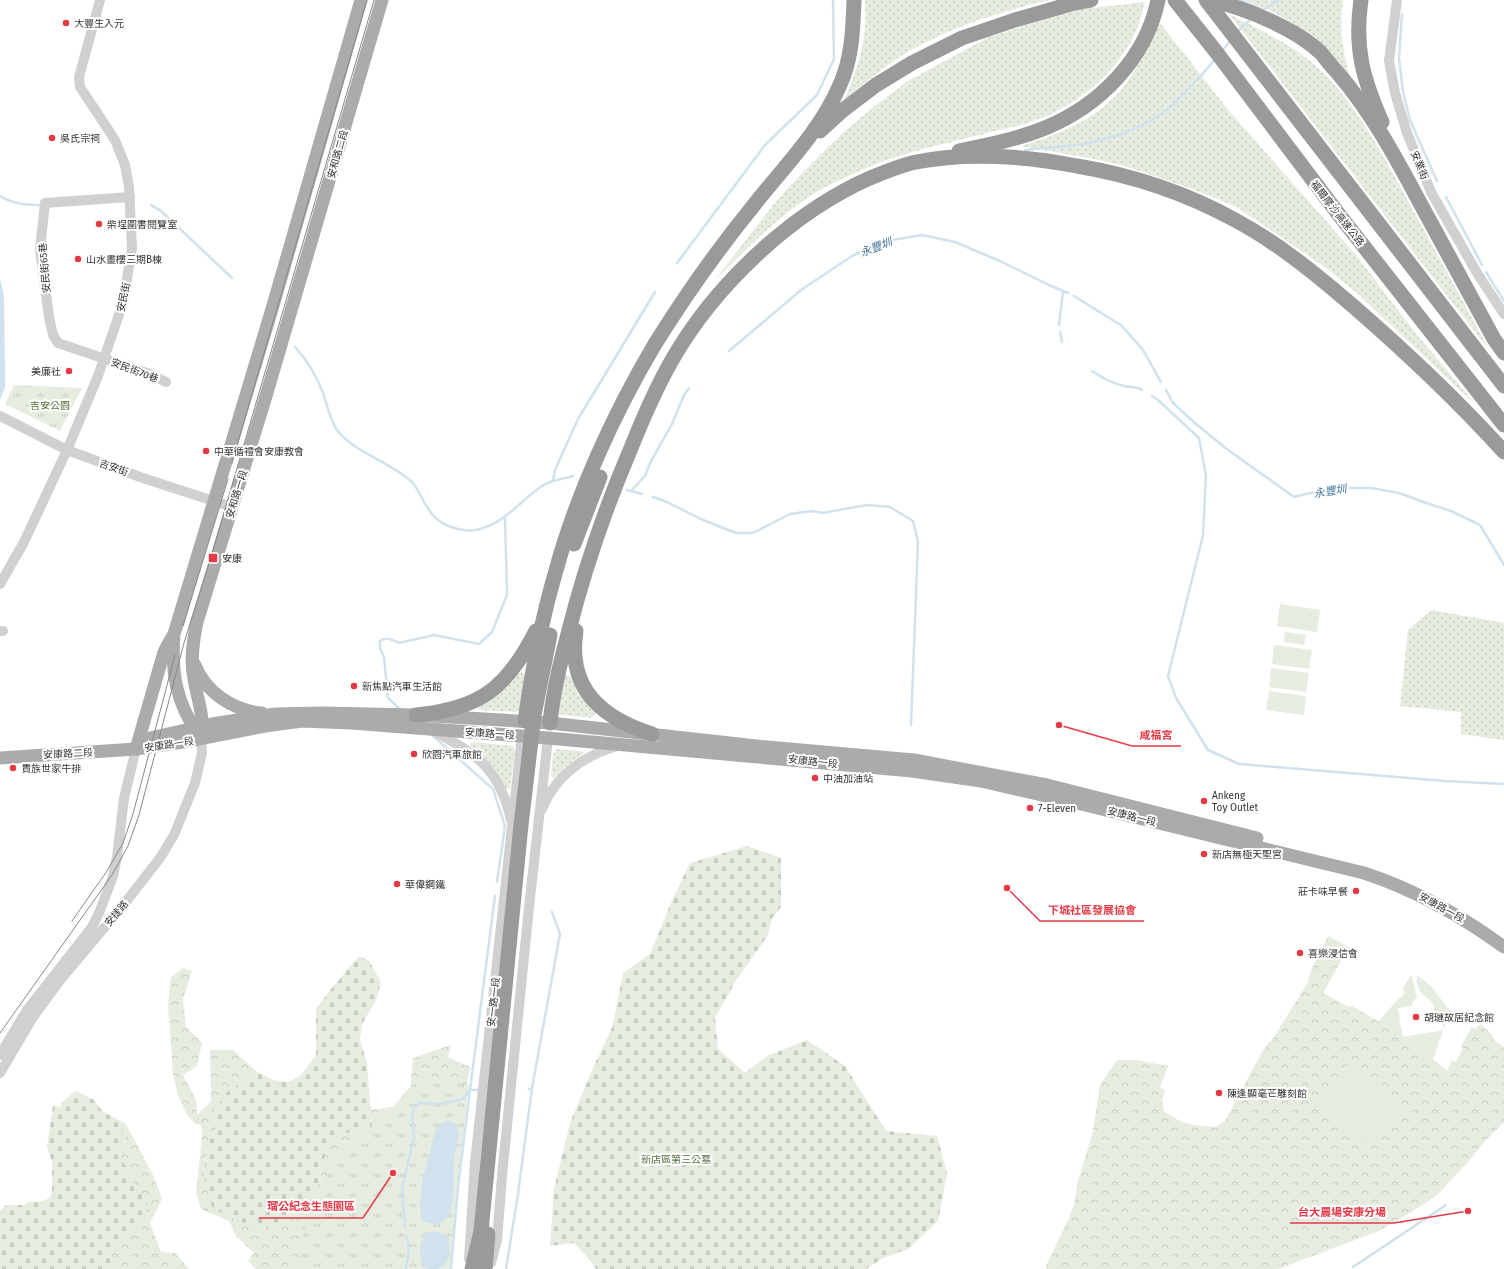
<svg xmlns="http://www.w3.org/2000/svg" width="1504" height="1269" font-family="'Fira Sans','Noto Sans TC',sans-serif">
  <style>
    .grass { fill: url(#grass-dots) }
    .forest { fill: url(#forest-crowns) }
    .cemetery { fill: url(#cemetery-stones) }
    .park { fill: url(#park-tufts) }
    .garden { fill: #e6ecdf }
    .water { fill: #cfe2ee }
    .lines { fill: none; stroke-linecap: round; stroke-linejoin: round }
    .stream { stroke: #cfe2ee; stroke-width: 2.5 }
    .minor { stroke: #d0d0d0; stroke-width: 10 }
    .major { stroke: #ababab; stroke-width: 13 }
    .highway { stroke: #9a9a9a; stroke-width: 15 }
    .tram { stroke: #888; stroke-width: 1 }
    .highway-bridge { stroke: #9a9a9a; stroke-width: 15 }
    .poi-dot { fill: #e63946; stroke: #fff; stroke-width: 1.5 }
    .labels { text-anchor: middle; stroke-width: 4; stroke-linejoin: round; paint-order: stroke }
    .poi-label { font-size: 10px; fill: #333; stroke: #fff; text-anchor: start }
    .street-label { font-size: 10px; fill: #333; stroke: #fff }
    .park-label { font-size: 10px; fill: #56703f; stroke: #fff }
    .water-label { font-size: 11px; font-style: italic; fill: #3f7597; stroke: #fff }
    .leader { fill: none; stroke: #e63946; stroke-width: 1.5 }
    .callout-dot { fill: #e63946; stroke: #fff; stroke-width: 1.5 }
    .callout-label { font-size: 11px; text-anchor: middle; font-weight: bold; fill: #e63946; stroke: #fff; stroke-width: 4; stroke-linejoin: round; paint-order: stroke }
  </style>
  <defs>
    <pattern id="grass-dots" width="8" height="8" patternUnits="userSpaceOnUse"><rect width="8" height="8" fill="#e6ecdf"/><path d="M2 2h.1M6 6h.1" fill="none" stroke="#c6cbc0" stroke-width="1.8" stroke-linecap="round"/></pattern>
    <pattern id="forest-crowns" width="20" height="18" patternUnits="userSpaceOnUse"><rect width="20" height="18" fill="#e6ecdf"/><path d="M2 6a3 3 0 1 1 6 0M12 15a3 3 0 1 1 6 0" fill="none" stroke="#c6cbc0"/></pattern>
    <pattern id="cemetery-stones" width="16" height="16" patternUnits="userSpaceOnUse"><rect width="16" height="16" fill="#e6ecdf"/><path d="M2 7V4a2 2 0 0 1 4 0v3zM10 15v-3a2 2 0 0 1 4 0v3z" fill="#c6cbc0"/></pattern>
    <pattern id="park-tufts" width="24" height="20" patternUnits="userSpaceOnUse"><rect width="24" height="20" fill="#e6ecdf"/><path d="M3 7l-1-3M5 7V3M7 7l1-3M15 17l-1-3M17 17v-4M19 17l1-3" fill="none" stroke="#c6cbc0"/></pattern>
  </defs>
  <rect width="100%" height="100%" fill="#fff"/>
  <g class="grass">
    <path d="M865,0H1050C1006,10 958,25 917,47C891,60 868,81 845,99C859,63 868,39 865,0Z"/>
    <path d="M1244,0H1343C1339,31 1342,47 1350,77C1340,67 1331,54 1321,45C1299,25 1272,9 1244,0Z"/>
    <path d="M1145,2C1142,12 1140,22 1136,31C1121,65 1090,94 1057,111C1037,122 1013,127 991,132C949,143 906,151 866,168C851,175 834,182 820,190C780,214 747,249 714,281L778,199L812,163L843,133L871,109L908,81L989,37L1075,10Z"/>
    <path d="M1229,14C1258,29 1285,41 1310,61C1354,97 1385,159 1412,208C1438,256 1464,303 1490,351Z"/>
    <path d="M1160,23L1229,111L1356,255L1414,331L1476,405L1357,293L1322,265L1237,207L1195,190L1125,166L1095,159L1021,146C1060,134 1100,118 1125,85C1139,66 1148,44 1160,23Z"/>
    <polygon points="1431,610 1504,623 1504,740 1461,734 1461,712 1400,706 1408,630"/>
    <polygon points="521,672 525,675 520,710 514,712 480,710 478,709 479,707"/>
    <polygon points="565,675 572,677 575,685 594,709 595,713 593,717 590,718 557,714"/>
    <polygon points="474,742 513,746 515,751 510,789 505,789 494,768 470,745 470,743"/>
    <polygon points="557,749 582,751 584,753 565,767 554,778 551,776 553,754"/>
  </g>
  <g class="forest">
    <polygon points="1328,936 1349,947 1323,993 1347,1006 1352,1006 1373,1018 1433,1059 1447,1071 1452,1060 1456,1062 1463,1048 1461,1046 1472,1027 1475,1029 1481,1024 1493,1036 1492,1038 1504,1048 1504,1122 1484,1142 1469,1161 1438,1194 1423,1205 1379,1231 1278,1269 1046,1269 1046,1266 1069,1218 1074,1204 1078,1181 1093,1131 1100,1085 1117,1060 1135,1060 1168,1066 1160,1088 1165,1090 1162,1100 1164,1112 1182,1122 1193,1125 1216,1127 1225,1121 1261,1054 1269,1042 1271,1042 1308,982 1311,971"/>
    <path d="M183,968L192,971L183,999L186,1027L202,1043L197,1066L183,1075L196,1100L197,1115L211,1101L210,1050H233L257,1072L226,1093L217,1127L207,1144L204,1176L206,1184L260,1230L324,1199L326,1185L319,1180L316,1174C324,1158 333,1137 353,1131C358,1129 366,1130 372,1130L371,1110L409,1104L413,1058L451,1045L448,1057L470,1067L464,1100L412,1269H256L248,1261L254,1253L236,1236L229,1221L201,1209L196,1193L202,1137L201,1125L194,1123L186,1113L178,1095L173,1074L168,1004L171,977Z"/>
    <polygon points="126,1124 153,1175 162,1199 150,1223 161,1252 175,1253 189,1269 108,1269 115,1243 131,1235 146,1211 147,1203 140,1191 135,1186 120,1155 126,1137 122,1135"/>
  </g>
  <g class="cemetery">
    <polygon points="747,846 781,858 781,907 772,918 768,935 737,979 715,1018 718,1049 745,1073 767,1056 807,1040 845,1066 886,1131 937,1136 947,1173 938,1221 908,1249 883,1258 866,1269 596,1269 589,1259 574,1243 550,1246 554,1189 570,1123 594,1066 612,1028 623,973 650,954 674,896 690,863"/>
    <path d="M359,956L369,961L381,982L376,1000L362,1024L360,1040L367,1063L372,1130C366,1130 358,1130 353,1131C333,1136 324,1159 316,1174L319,1180L326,1185L324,1199C303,1208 282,1220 260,1230L213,1209L210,1201L204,1176L207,1144L217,1127L218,1120L213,1107L225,1099L226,1093L257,1072L273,1080L289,1082L301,1075L316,1055V1009L328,993Z"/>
    <polygon points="76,1091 94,1100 102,1111 126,1124 122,1134 126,1136 120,1155 135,1186 140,1191 147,1203 146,1211 140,1225 131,1235 115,1243 108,1269 0,1269 0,1211 6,1205 24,1205 29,1201 40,1202 50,1198 52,1190 52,1161 47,1147 53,1105 60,1107 62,1102"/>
  </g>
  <g class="park">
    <polygon points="14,385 82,388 60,431 5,404"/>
    <polygon points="430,1077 469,1085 457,1186 451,1269 295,1269 314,1193 336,1160 393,1107 411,1086"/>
  </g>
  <g class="garden">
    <polygon points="1280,604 1320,610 1317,632 1277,626"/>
    <polygon points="1285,632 1306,635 1304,645 1284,642"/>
    <polygon points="1274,645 1312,650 1309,669 1272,664"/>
    <polygon points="1271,668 1309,673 1306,692 1269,687"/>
    <polygon points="1269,691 1306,696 1304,715 1266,710"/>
    <polygon points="1410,976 1412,976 1417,998 1415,999 1411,1006 1398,1008 1400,1020 1399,1023 1401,1026 1403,1037 1444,1030 1440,1012 1434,1013 1434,1006 1431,1001 1421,993 1416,981 1418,976 1431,986 1450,1011 1433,1059 1378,1022 1400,997 1402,997 1405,991 1402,990"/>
    <polygon points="1348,1065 1404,1105 1374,1147 1318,1107"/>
  </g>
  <g class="water">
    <polygon points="0,279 4,295 5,370 5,387 0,400"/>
    <path d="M450,1121L455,1123C463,1137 455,1147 454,1162C452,1183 461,1237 422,1221L420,1208L422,1181L436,1129L444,1122Z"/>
    <path d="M430,1231L441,1233L449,1238C449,1250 451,1268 436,1269C430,1269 426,1269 421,1265L420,1245L425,1233Z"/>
  </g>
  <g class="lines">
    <g class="stream">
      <polyline points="1240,0 1262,9"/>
      <polyline points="1261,11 1279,0"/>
      <polyline points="1402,14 1399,58 1403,92 1410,120 1437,181"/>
      <polyline points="1237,32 1251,19"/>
      <polyline points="1222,51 1230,41"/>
      <polyline points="1025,150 1085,144 1119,135 1149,122 1172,106 1200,77 1215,59"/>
      <path d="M0,196C13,204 26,205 41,205"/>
      <polyline points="1446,197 1482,265"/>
      <polyline points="151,205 161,211 232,278"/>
      <polyline points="677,263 765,145 817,95 834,59 833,0"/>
      <polyline points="1486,272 1504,301"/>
      <polyline points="1074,296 1122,326 1143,350 1161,382"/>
      <polyline points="1059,325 1063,292"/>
      <polyline points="1060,332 1062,342"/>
      <path d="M295,347C307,360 317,377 323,393C327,405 330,420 337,430C353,452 391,462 412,482C421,492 425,510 438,520C449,528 466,533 480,529C506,522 521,500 542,486C553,479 562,480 573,476"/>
      <polyline points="729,351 801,290 852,256 886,241 922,235 955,242 1002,262 1049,285 1068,293"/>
      <path d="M1092,371C1101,377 1112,384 1124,386C1130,388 1136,386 1142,390"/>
      <polyline points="1166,390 1173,403 1196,424 1228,450 1294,497 1310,493 1332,491 1346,488 1372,488 1399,493 1426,503 1451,511 1480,525 1504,565"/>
      <polyline points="1152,396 1158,400 1199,438 1206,476 1203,535 1168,676 1176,698 1208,750 1239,764 1445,781 1504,784"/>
      <polyline points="553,480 555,470 578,419 655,292"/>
      <polyline points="627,490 642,494"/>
      <polyline points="631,491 645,476 651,461 672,424 684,395 689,388"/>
      <polyline points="653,497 667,502 703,520 736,533 753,533 790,514 812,511 822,513 867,505 890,507 913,521 918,542 911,725"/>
      <path d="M400,709L388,698L384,657L380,648V641C386,636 393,640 399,643L434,635L479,644L492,632L507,595L505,518"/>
      <polyline points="433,736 493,789 505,826 497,882"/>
      <polyline points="529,1089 532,1088 560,934 552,912"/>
      <polyline points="405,1227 402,1188 414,1138 412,1118 414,1109 419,1103 441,1104 463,1099 470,1090 495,896"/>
      <polyline points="1353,1267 1446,1205"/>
      <polyline points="406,1269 409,1249 407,1236"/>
      <polyline points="451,1269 458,1187 470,1090 480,1090"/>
      <polyline points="506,1269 518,1194 532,1088"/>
    </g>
    <g class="minor">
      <polyline points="1397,0 1389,61 1395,93 1407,133 1431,192 1477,273 1504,314"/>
      <polyline points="130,197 45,203 40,249 49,317 53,335 58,343 150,374 166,382"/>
      <polyline points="0,416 67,450 143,478 232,507"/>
      <polyline points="0,584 24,542 67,450 98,376 123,303 132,248 129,187 125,165 115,140 80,87 79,77 100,0"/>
      <polyline points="0,631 3,631"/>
      <path d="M433,731C477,753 500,770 511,820"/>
      <path d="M542,809C556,775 583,756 617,746"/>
      <polyline points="0,1055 27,1010 92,927 99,913 113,876 117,857 124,798 136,749"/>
      <polyline points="0,1073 33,1017 61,979 125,903 160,858 174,835 195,783 202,753 201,738"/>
      <polyline points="469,1259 475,1162 522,736"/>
      <polyline points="491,1263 497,1240 502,1176 529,907 548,738"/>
    </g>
    <g class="major">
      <path d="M195,665C205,692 234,711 262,713"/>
      <path d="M199,735C176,703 171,673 174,634L272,309L361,0"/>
      <path d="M202,735C204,714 197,698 194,679C190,660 193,641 197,622L266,396L382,0"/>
      <polyline points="143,743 150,738 212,724 275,714 323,713 416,715 550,723 767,747 914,760 1047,785 1257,838"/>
      <polyline points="136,749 164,652 172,637"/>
      <path d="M0,758L136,749L183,742L265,726L302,721L351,723L548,738L912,771L981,781L1081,804L1364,873C1416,890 1460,915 1504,947"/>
    </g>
    <g class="highway">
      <polyline points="1175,0 1217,53 1340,216 1504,425"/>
      <polyline points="1206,0 1504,386"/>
      <path d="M1210,0C1245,8 1295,28 1321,53C1326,59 1331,66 1337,72C1370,110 1395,156 1419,201C1444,247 1469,293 1494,339L1504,353"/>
      <path d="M1361,0C1354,48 1363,79 1382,122"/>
      <polyline points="820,131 843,110 876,85 912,63 962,38 1015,20 1074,3 1091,0"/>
      <path d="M959,151C988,145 1018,139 1045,128C1099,106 1146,59 1158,0"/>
      <polyline points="574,544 600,477"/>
      <path d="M576,631C567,688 601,718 652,734"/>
      <path d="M416,715C480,709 507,688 536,631"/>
      <path d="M525,721C532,671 541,622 555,574C576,496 614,413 655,344C685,296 718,249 754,205C783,168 820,131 839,87C852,60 853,30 854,0"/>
      <path d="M550,723C553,692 560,663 568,634C584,570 605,509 631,448C643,418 656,388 672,360C715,285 791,213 870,178C885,172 901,165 916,162C967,152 1026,156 1077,166C1131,175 1186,193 1235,220C1278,243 1316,274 1353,306C1406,352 1457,400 1504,452"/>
    </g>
    <g class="tram">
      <polyline points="232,463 367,0"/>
      <polyline points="183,626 228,479"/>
      <polyline points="72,921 107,871 123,843 133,814 175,655"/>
      <polyline points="0,1033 112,875 128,846 139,815 184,643 211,557 374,0"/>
    </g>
    <g class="highway-bridge">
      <polyline points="472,1269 481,1231 521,825 534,715 550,635"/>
      <polyline points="485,1269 488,1234"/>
    </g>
  </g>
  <g class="poi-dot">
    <circle cx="66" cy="23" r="4"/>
    <circle cx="52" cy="138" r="4"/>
    <circle cx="99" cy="224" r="4"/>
    <circle cx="78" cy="259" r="4"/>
    <circle cx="69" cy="371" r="4"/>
    <circle cx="206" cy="451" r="4"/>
    <rect x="208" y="553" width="10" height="10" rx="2"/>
    <circle cx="354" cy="686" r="4"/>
    <circle cx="414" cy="754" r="4"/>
    <circle cx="13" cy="768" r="4"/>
    <circle cx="815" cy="778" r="4"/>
    <circle cx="1204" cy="801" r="4"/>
    <circle cx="1030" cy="808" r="4"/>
    <circle cx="1204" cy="854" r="4"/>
    <circle cx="397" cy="884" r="4"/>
    <circle cx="1356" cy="891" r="4"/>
    <circle cx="1300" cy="953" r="4"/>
    <circle cx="1416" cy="1017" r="4"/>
    <circle cx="1219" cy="1093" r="4"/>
  </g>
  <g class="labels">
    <g class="poi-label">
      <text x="74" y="27">大豐生入元</text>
      <text x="60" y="142">吳氏宗祠</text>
      <text x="107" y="228">柴埕圖書閱覽室</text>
      <text x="86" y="263">山水畫樓三期B棟</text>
      <text x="61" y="375" text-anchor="end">美廉社</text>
      <text x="214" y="455">中華循禮會安康教會</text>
      <text x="222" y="562">安康</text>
      <text x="362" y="690">新焦點汽車生活館</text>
      <text x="422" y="758">欣園汽車旅館</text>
      <text x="21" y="772">貴族世家牛排</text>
      <text x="823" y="782">中油加油站</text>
      <text x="1212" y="799">Ankeng<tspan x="1212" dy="12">Toy Outlet</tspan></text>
      <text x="1038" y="812">7-Eleven</text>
      <text x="1212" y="858">新店無極天聖宮</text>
      <text x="405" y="888">華偉鋼鐵</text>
      <text x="1348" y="895" text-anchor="end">莊卡味早餐</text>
      <text x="1308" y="957">喜樂浸信會</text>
      <text x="1424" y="1021">胡璉故居紀念館</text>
      <text x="1227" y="1097">陳逢顯毫芒雕刻館</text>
    </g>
    <g class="street-label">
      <text transform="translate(337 154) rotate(-74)" y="4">安和路二段</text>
      <text transform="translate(1420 165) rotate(68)" y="4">安業街</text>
      <text transform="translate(1338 213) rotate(52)" y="4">福爾摩沙高速公路</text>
      <text transform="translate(44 268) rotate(-95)" y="4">安民街65巷</text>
      <text transform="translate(123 297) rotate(-78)" y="4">安民街</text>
      <text transform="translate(135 370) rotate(21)" y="4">安民街70巷</text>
      <text transform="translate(114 467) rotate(20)" y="4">吉安街</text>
      <text transform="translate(236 494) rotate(-73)" y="4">安和路一段</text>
      <text transform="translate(490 733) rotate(4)" y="4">安康路一段</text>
      <text transform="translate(169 744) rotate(-9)" y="4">安康路一段</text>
      <text transform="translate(68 753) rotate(-3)" y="4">安康路二段</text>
      <text transform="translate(813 761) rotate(6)" y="4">安康路一段</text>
      <text transform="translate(1132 816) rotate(14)" y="4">安康路一段</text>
      <text transform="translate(1442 907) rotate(29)" y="4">安康路一段</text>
      <text transform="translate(116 913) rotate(-49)" y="4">安捷路</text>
      <text transform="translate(493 1002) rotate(-84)" y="4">安一路一段</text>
    </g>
    <g class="park-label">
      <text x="50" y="409">吉安公園</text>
      <text x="676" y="1163">新店區第三公墓</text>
    </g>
    <g class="water-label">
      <text transform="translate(876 247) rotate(-21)" y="4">永豐圳</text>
      <text transform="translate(1330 491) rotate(-9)" y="4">永豐圳</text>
    </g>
  </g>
  <path class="leader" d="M1059 725L1132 746H1181M1007 888L1040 921H1144M393 1173L363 1218H259M1468 1211L1394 1223H1290"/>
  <g class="callout-dot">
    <circle cx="1059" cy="725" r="4"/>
    <circle cx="1007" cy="888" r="4"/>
    <circle cx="393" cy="1173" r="4"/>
    <circle cx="1468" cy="1211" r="4"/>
  </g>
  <g class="callout-label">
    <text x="1156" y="739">咸福宮</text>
    <text x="1092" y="914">下城社區發展協會</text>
    <text x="311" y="1210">瑠公紀念生態園區</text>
    <text x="1342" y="1216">台大農場安康分場</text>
  </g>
</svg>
